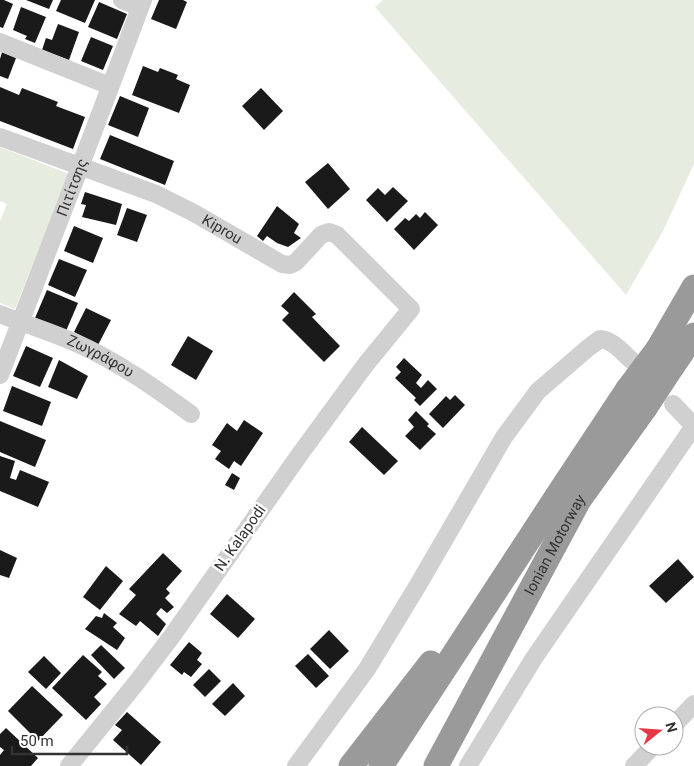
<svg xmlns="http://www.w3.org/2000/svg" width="694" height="766" font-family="Roboto,sans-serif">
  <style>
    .green { fill: #e6ecdf }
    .building { fill: #1a1a1a }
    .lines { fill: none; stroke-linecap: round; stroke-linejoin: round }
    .minor { stroke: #d0d0d0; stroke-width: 18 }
    .highway { stroke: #9a9a9a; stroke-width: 25 }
    .highway-bridge { stroke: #9a9a9a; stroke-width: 25 }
    .labels { text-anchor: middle; stroke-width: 5; stroke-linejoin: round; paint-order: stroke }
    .street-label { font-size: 15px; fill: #333; stroke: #fff }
  </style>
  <rect width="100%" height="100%" fill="#fff"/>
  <g class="green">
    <polygon points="383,0 694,0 694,164 663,231 626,295 375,7"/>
    <polygon points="0,147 69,174 15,309 0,303 0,221 7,204 0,201"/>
  </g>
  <g class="building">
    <polygon points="0,0 4,0 13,4 3,28 0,27"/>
    <polygon points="26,0 53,0 49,9"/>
    <polygon points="61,0 95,0 85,23 56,11"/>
    <polygon points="159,0 183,0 187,2 176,29 151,19"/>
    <polygon points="99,2 127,14 117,39 88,27"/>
    <polygon points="21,7 46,17 35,43 25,39 27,36 13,30"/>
    <polygon points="58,24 79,32 69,60 42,50 46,38 52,40"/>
    <polygon points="91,37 113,46 103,70 81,61"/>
    <polygon points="2,52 16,58 8,79 0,76 0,59"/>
    <polygon points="143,66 158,72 160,68 178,75 176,79 190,85 179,113 132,95"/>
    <polygon points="0,87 19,95 22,88 58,102 56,106 85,117 73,149 0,121"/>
    <polygon points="261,88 283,111 264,130 242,106"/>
    <polygon points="120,96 149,108 138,137 108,125"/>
    <polygon points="110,135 174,161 165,185 100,159"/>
    <polygon points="328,163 350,189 328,209 305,182"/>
    <polygon points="393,187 408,201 387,222 366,200 378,188 385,195"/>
    <polygon points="85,192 122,204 116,225 82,217 86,205 81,204"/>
    <polygon points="277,206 299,224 294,233 301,238 288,247 277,243 267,236 263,241 257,236"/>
    <polygon points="127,208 147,215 137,242 117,235"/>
    <polygon points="425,212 438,225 414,250 394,229 405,218 409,221 416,214 420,218"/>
    <polygon points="74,226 103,238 93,263 64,251"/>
    <polygon points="59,259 87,270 75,297 48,285"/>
    <polygon points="47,290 78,303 66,331 35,318"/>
    <polygon points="294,292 316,314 312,317 340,346 324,362 282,320 289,313 281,306"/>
    <polygon points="86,308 111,320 98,345 74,332"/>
    <polygon points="188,336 213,351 196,380 171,365"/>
    <polygon points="26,346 53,358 40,387 13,376"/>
    <polygon points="404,358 422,375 416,383 421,388 428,380 437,389 420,406 414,400 416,398 395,378 401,372 396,367"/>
    <polygon points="59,360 88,376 77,399 48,387"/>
    <polygon points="12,386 51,402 42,426 3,411"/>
    <polygon points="455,395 465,405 443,428 429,414 446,396 450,400"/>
    <polygon points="416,411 429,424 427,426 436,434 420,450 405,436 414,427 408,420"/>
    <polygon points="244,420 263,433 241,466 234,461 229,469 215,459 221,451 212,445 227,423 237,431"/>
    <polygon points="0,421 46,440 35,467 0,452"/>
    <polygon points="362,427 398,461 384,475 349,442"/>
    <polygon points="0,456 15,461 10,478 16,480 20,470 49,482 38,507 0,491"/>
    <polygon points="232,473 240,478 234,490 225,485"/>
    <polygon points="0,550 17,558 9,578 0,575"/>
    <polygon points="163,553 182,571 166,589 170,593 165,598 174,607 167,613 161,608 156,614 166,624 158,636 140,621 136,626 119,614 136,595 129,589"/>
    <polygon points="678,559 694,577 666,603 649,586"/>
    <polygon points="106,566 123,581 100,610 83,597"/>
    <polygon points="227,594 255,619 238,638 210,614"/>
    <polygon points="104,613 117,623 113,627 125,638 117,650 85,629 96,616 102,618"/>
    <polygon points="329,630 349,651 330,669 310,649"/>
    <polygon points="189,642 202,653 197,660 202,664 191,677 184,672 182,675 170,665"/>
    <polygon points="101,645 125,668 114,679 91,655"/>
    <polygon points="308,654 329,676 316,688 295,666"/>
    <polygon points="83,655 102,672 98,676 107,684 94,697 101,704 86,720 52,688"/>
    <polygon points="44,656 61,673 46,689 28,672"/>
    <polygon points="209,669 221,681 205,697 193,685"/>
    <polygon points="233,683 245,696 225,716 212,704"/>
    <polygon points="32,686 63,715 38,741 8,711"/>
    <polygon points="127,712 161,742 141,765 113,740 122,730 115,725"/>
    <polygon points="6,728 38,758 31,766 0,766 0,755 4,750 0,747 0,734"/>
  </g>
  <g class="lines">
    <g class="minor">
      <polyline points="122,0 140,7"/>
      <polyline points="0,42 110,86"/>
      <path id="s1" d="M0,137L156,194L194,213L282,264L290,265L296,262L321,235L329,232L337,235L411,309L366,364L300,454L172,636L137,682L69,766"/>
      <path id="s2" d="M0,314C25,324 51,332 76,343C117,361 155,388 191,414"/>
      <path id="s3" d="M0,375L80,167L143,0"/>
      <polyline points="673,404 694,426"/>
      <polyline points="674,725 694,704"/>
      <path d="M296,766L367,669L418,585L504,437L538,391L588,348L600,339C613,340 622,352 631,360"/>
      <polyline points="468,766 534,658 694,426"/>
      <polyline points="634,766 653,746"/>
    </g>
    <g class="highway">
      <polyline points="658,349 694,287"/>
      <polyline points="672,367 694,335"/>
      <polyline points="351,766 431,663"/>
      <polyline points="381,766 563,487 628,389"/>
      <path id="s4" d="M436,766L579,500L645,408"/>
    </g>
    <g class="highway-bridge">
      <polyline points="628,389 658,349"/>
      <polyline points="645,408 672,367"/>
    </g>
  </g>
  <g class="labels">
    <g class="street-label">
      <text dy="5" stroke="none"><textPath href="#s3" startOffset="201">Πιτίτσης</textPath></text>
      <text dy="5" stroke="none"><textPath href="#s1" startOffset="241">Kiprou</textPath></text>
      <text dy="5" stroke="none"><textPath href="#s2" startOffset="109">Ζωγράφου</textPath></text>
      <text transform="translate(240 538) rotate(-55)" y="5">N. Kalapodi</text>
      <text dy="5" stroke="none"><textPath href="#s4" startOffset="251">Ionian Motorway</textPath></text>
    </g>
  </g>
  <g transform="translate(659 731) rotate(73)"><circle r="24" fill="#ffffff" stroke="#adadad"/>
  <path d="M0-4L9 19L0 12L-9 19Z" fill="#e63946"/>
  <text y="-8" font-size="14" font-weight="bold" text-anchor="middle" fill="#333333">N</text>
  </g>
  <path d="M12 746v8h115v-8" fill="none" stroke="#333333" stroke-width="2.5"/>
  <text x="20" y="746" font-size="15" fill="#333333" stroke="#ffffff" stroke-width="4" paint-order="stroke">50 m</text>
</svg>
